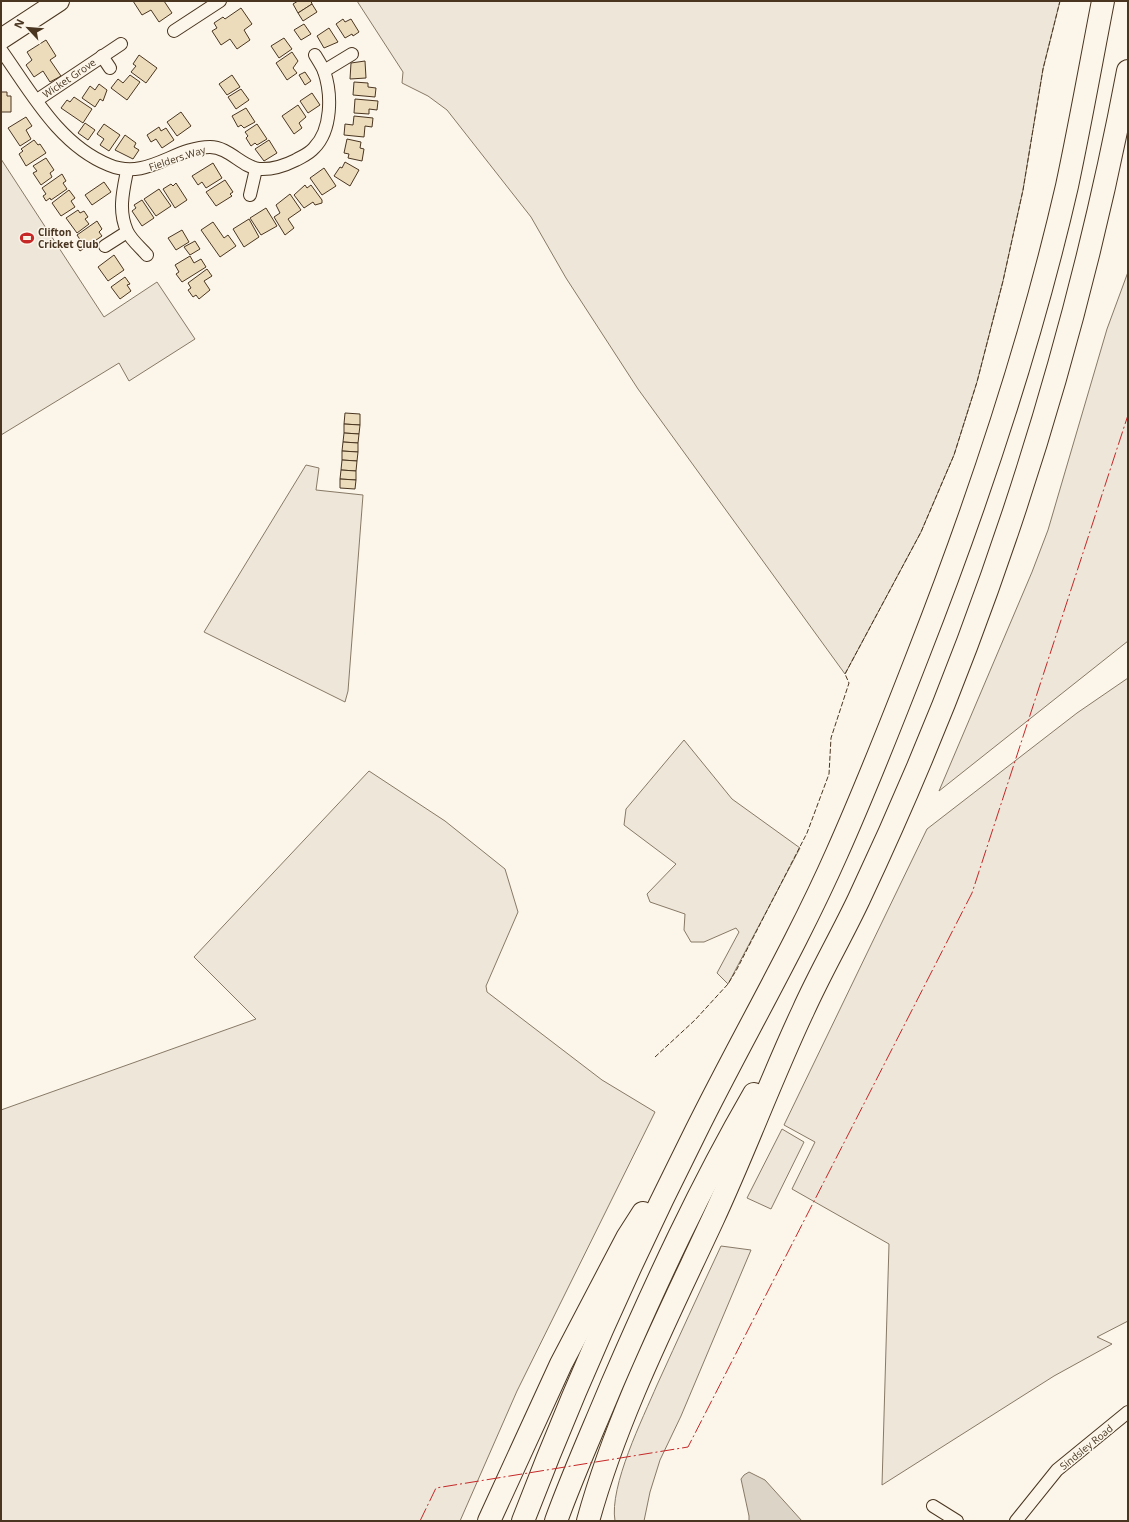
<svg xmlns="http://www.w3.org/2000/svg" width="1129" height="1522" font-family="'Open Sans',sans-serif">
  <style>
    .green { fill: #ede6d9; stroke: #887966 }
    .water { fill: #dcd4c6; stroke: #887966 }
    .building { fill: #ecdcbc; stroke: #4a3520 }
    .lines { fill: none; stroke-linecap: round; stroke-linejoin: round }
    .street-casing { stroke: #4a3520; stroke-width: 14 }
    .primary-casing { stroke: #4a3520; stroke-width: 22 }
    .highway-casing { stroke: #4a3520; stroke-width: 24 }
    .street { stroke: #fbf6e9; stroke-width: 12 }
    .primary { stroke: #fbf6e9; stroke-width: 20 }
    .highway { stroke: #fbf6e9; stroke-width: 22 }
    .fence { stroke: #4a3520; stroke-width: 1; stroke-dasharray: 5 2; stroke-linecap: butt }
    .power { stroke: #c62828; stroke-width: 1; stroke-dasharray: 14 3 2 3; stroke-linecap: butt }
    .labels { text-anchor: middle; stroke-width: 3; stroke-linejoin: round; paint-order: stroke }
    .street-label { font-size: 10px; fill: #4a3520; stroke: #fbf6e9 }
    .poi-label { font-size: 10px; font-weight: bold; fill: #4a3520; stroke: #fbf6e9; text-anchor: start }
  </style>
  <rect width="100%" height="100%" fill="#fbf6e9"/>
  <g class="green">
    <polygon points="357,1 1060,1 1043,69 1023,190 1003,281 977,382 954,455 921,532 845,674 638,389 566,278 531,217 447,110 428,96 402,83 403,72"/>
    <polygon points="1,159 104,317 157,282 195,339 129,381 119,363 1,435"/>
    <polygon points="1128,272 1128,641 939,791 1032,572 1048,530 1107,329"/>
    <polygon points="306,465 319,468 316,490 363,495 348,691 345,702 204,632"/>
    <polygon points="1128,678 1128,1321 1097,1337 1112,1344 1054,1376 882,1485 889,1244 792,1189 815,1142 784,1125 927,829 1077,713"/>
    <polygon points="684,740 732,799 800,848 728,984 717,973 739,932 736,928 704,942 691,942 684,930 685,914 650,902 647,894 676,864 624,825 626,809"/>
    <polygon points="369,771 445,821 505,869 518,912 486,986 487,992 602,1080 655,1112 517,1391 460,1521 1,1521 1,1110 256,1019 194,957"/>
    <polygon points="782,1129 804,1142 771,1209 747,1198"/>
    <path d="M721,1246L751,1250L681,1416L660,1460L650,1492L644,1521H615C609,1486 643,1418 657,1385C678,1339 699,1293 721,1246Z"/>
  </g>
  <polygon class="water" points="749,1472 765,1480 802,1521 749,1521 749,1516 741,1479 744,1475"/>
  <g class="building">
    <polygon points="133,1 164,1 172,13 159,22 151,10 142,15"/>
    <polygon points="298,1 311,1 312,4 298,13 293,4"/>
    <polygon points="312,4 317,12 303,21 298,13"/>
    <polygon points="241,8 252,24 244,30 250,40 237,49 230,39 221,45 212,31 217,28 214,23 223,17 225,19"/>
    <polygon points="343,19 345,22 351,19 359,32 353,36 352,34 345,38 336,24"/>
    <polygon points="304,24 311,34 301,40 294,30"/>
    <polygon points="329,28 338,42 324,48 317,36"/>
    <polygon points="284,38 292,49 279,58 271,46"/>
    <polygon points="46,40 56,56 50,60 61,76 50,82 43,71 34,77 26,65 32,60 27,52"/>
    <polygon points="292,52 298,61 293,68 297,73 287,80 276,63"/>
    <polygon points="139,55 157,68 146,83 131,72 136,66 133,64"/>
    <polygon points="365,61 366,78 350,79 351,63"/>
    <polygon points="305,72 311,81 305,85 299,75"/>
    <polygon points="130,75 140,82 127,100 111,88 118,79 123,83"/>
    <polygon points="232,75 240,87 227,95 219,84"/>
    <polygon points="354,82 368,83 368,87 376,88 375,97 353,95"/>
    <polygon points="99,84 107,90 103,101 100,99 95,107 82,98 90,86 95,90"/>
    <polygon points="241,89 249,100 236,109 228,97"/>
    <polygon points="1,92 7,92 7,96 11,96 11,112 1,112"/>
    <polygon points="312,93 320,105 308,113 300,101"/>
    <polygon points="74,97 92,109 83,123 61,108 67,100 70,102"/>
    <polygon points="355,99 378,101 377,110 369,109 369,114 354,113"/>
    <polygon points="298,105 306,117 299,123 302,128 294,134 282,116"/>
    <polygon points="246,108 255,122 244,128 241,125 238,127 232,116"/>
    <polygon points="181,112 191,126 177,136 167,122"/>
    <polygon points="354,116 373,118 372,127 365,126 364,137 344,135 345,124 353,125"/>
    <polygon points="26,117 32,126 26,130 31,139 20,146 8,128"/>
    <polygon points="85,123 95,130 88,140 78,133"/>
    <polygon points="104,124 120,135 109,151 100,145 104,139 97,134"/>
    <polygon points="257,124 267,139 257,145 255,143 251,146 246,138 248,136 245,132"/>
    <polygon points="159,127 161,131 166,128 174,140 162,148 156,139 151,142 147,135"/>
    <polygon points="125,135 136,143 134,147 139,150 133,159 115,150"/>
    <polygon points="347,139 361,142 360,148 364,149 362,161 348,158 349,154 344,153"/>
    <polygon points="34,140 38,145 40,144 46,153 26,166 19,154 23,151 21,149"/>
    <polygon points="269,140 277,153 264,161 255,149"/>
    <polygon points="46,158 54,170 50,173 52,177 41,185 33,173 37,171 33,166"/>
    <polygon points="345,162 359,170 350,186 334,176 340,167 342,168"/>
    <polygon points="213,163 222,178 206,188 202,182 198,185 192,176"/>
    <polygon points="324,168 336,186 322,195 310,178"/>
    <polygon points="62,174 66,181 63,183 67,189 51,200 50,198 46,201 43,196 46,194 42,188"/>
    <polygon points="225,180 233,192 230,194 232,196 216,206 206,192"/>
    <polygon points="104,182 111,192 92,205 85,195"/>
    <polygon points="176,183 187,200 175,208 163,189 171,184 173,186"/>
    <polygon points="305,185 307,188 311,185 322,200 322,203 315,205 313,202 304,208 294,195"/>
    <polygon points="159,189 171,206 156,216 144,199"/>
    <polygon points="69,190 75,198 71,201 75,207 61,216 52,203"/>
    <polygon points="290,194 301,210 288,219 294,228 285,235 274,217 280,213 276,205"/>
    <polygon points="142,200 154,218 142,226 132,211 136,208 134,205"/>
    <polygon points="266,208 277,226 261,235 250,218"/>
    <polygon points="78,210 80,213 84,211 88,217 85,219 89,224 77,233 66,218"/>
    <polygon points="249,219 259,237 244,247 233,229"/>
    <polygon points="97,221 102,229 99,232 102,236 80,251 76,245 81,241 77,235"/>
    <polygon points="213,222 224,238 228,235 236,246 220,257 201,230"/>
    <polygon points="182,230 189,242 176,250 168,238"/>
    <polygon points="195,241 200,249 190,255 184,247"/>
    <polygon points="114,255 124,270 108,281 98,267"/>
    <polygon points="190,256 194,263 201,259 206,267 182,282 176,274 179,272 175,265"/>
    <polygon points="207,269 212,276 204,281 210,290 199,299 196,295 193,297 188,290 191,288 188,283"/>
    <polygon points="125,277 130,284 127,285 131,291 120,299 111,287"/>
    <polygon points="345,413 360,414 360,425 344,424"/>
    <polygon points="344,424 360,425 359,434 344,433"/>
    <polygon points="344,433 359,434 358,443 343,442"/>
    <polygon points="343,442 358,443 358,452 342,451"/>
    <polygon points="342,451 358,452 357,461 342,460"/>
    <polygon points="342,460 357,461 356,471 341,470"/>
    <polygon points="341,470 356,471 356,480 340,479"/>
    <polygon points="340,479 356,480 355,489 340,488"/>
  </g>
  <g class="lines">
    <defs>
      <g id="street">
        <polyline points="174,31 220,1"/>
        <path d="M1,50C31,92 59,145 109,165C147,181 174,147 210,147C229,147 242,167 259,169C273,170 284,166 296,160C303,156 309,154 314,148C332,130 332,94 324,71C322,66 318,60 315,55"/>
        <polyline points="102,56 110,68"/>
        <polyline points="324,71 352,54"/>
        <polyline points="37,100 121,44"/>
        <path d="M127,171C123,191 118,211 127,231C131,240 141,248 147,255"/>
        <polyline points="250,195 256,169"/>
        <polyline points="105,246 127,232"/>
        <polyline points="933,1506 957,1521"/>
        <polyline points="1016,1521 1057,1470 1128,1412"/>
      </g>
      <polyline id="primary" points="1,39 59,1"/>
      <g id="highway">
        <polyline points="489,1521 561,1364 627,1238 643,1213"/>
        <path d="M523,1521C574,1388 632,1258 696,1131C742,1038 795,948 837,853C866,788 892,722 918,655C978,502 1030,347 1067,186C1080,125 1091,63 1103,1"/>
        <path d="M556,1521C573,1474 593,1430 612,1384C655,1285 700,1187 754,1094"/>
        <path d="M588,1521C617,1416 667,1318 713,1219C745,1150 771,1079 803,1011C820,973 841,937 859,899C983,636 1074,357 1128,71"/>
      </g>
    </defs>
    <use href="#street" class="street-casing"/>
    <use href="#primary" class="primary-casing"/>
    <use href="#highway" class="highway-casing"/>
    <use href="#street" class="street"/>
    <use href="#primary" class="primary"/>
    <use href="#highway" class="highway"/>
    <polyline class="fence" points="655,1057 695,1020 728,984 737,969 807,833 829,774 831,738 849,683 845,674 921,532 954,455 977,382 1003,281 1023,190 1043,69 1060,1"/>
    <polyline class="power" points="420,1521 436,1488 688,1447 972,893 1128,415"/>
  </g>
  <defs>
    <symbol id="stadium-bare" viewBox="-9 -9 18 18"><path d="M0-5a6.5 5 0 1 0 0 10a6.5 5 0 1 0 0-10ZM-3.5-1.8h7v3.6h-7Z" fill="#c62828" stroke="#fbf6e9" stroke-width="2.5" paint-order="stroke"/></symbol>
  </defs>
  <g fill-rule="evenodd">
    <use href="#stadium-bare" x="17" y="228" width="20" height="20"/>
  </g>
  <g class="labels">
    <g class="street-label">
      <text transform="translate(69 78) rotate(-34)" y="4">Wicket Grove</text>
      <text transform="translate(177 158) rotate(-18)" y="4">Fielders Way</text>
      <text transform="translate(1086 1447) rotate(-39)" y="4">Sindsley Road</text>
    </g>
    <g class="poi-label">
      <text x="38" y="236">Clifton<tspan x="38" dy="12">Cricket Club</tspan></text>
    </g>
  </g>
  <rect width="1129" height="1522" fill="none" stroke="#4a3520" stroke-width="4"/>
  <g transform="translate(28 28) rotate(296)" stroke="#fbf6e9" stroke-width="3" paint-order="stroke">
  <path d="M0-3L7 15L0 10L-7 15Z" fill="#4a3520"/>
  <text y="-6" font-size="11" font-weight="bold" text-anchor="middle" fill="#4a3520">N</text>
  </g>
</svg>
